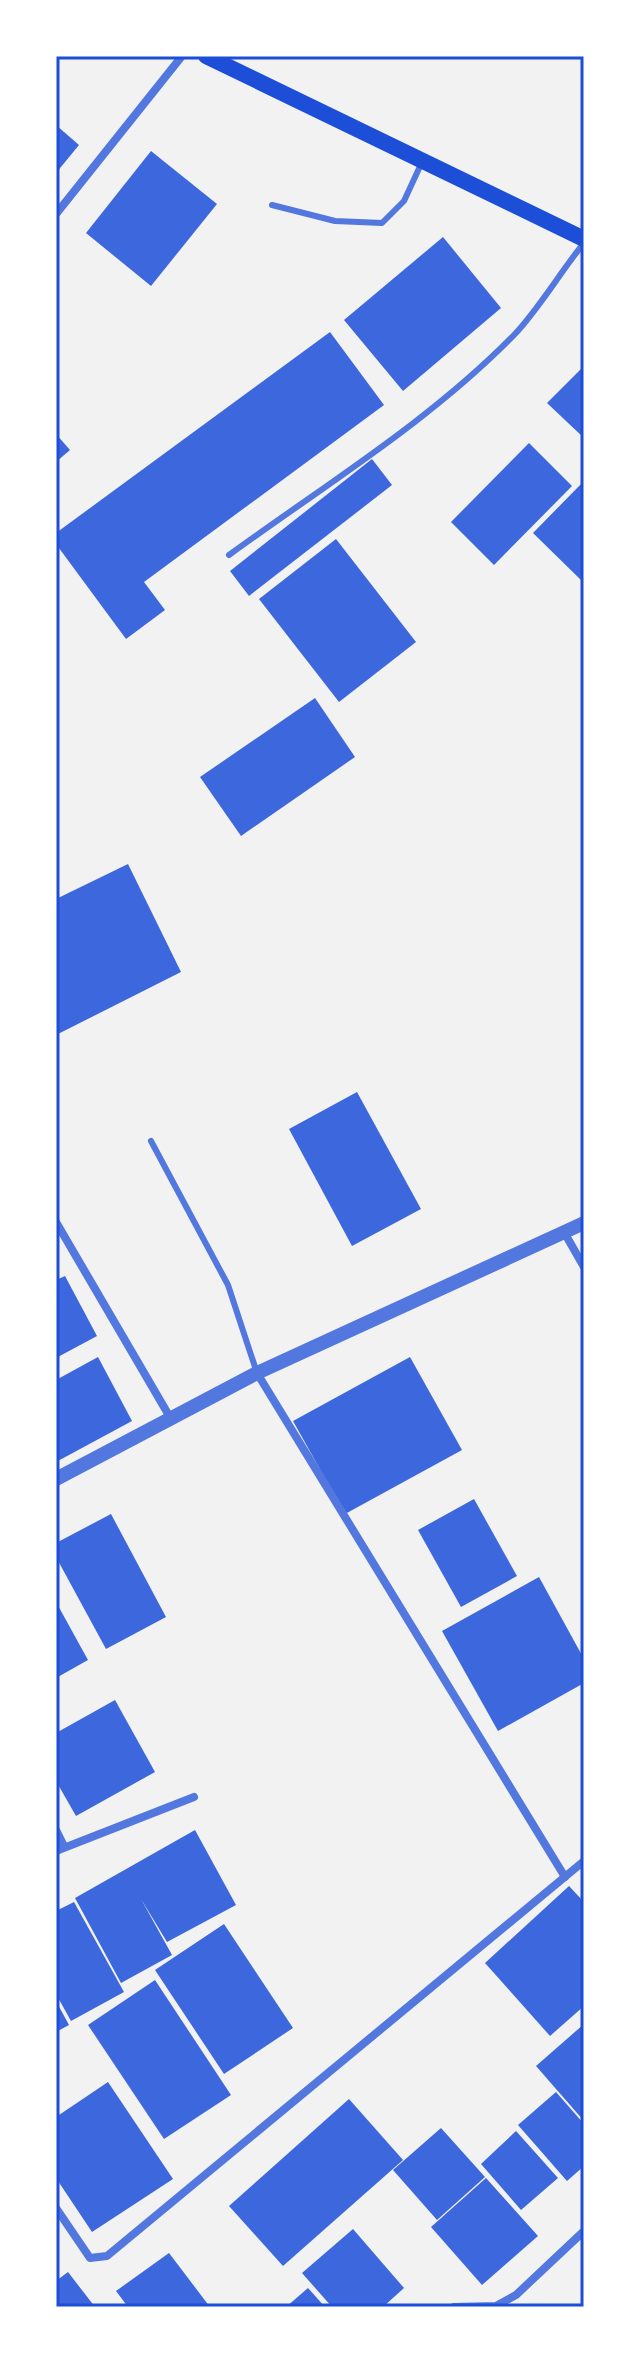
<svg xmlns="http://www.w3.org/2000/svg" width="640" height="2363" font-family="Literata,serif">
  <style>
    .building { fill: #3d67dc }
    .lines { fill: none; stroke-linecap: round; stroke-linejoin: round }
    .service { stroke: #5277de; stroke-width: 6 }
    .minor { stroke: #5277de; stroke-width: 8 }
    .tertiary { stroke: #5277de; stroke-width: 14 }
    .secondary { stroke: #1d4ed8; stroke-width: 16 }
    .neatline { fill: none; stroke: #1d4ed8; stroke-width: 3 }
  </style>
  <rect width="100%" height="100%" fill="#f2f2f2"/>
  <g class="building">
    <polygon points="56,125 79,145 56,173"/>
    <polygon points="151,151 217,204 151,286 86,233"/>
    <polygon points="443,237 501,308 403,391 344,320"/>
    <polygon points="330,332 384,405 144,582 165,610 126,639 56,544 56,533"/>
    <polygon points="584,366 584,438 547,403"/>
    <polygon points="56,434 70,450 56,462"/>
    <polygon points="529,443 572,486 494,565 451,522"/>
    <polygon points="372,459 392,485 249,596 230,571"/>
    <polygon points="584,481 584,580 582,581 533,533"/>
    <polygon points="336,539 416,642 339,702 259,599"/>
    <polygon points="315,698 355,757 241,836 200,777"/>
    <polygon points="128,864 181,972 56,1035 56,899"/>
    <polygon points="357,1092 421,1209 352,1246 289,1129"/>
    <polygon points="65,1276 97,1336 56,1358 56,1280"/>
    <polygon points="98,1357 132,1421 56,1462 56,1380"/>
    <polygon points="410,1357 462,1450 345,1514 293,1421"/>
    <polygon points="474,1499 517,1576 461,1607 418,1530"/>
    <polygon points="111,1514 166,1617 106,1649 56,1557 56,1543"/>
    <polygon points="539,1577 584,1659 584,1683 498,1731 442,1631"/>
    <polygon points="56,1602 88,1660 56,1678"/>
    <polygon points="115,1700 155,1772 76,1816 56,1781 56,1733"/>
    <polygon points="195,1830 236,1905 167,1942 141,1899 172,1955 121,1983 75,1898"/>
    <polygon points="569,1886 584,1902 584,2006 550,2036 485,1963"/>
    <polygon points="74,1902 124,1992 71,2021 56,1994 56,1911"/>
    <polygon points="224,1924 293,2028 224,2074 155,1970"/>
    <polygon points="155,1980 231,2095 164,2139 88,2025"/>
    <polygon points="56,2001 69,2025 56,2032"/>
    <polygon points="584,2024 584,2121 536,2066"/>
    <polygon points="108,2082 173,2179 92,2232 56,2178 56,2117"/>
    <polygon points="556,2092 584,2124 584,2166 567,2181 518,2125"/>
    <polygon points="349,2099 403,2160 283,2266 229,2206"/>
    <polygon points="441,2128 485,2177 437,2220 393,2170"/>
    <polygon points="516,2131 558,2178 521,2210 481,2164"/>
    <polygon points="486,2178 538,2236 482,2285 431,2227"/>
    <polygon points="353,2229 404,2288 383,2307 332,2307 302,2273"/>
    <polygon points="169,2253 210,2307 128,2307 116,2291"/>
    <polygon points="68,2272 95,2307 56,2307 56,2281"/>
    <polygon points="308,2288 325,2307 286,2307"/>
  </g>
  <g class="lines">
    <g class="service">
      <polyline points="272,205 335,221 382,223 404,201 422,162"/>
      <path d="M229,555C325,485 430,421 514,335C538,310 561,271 584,243"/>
      <polyline points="151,1141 228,1285 257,1373"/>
    </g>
    <g class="minor">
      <polyline points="56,214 182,56"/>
      <polyline points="56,1222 171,1419"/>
      <polyline points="564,1232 584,1267"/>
      <polyline points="257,1373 565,1877"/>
      <polyline points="56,1830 64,1846"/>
      <polyline points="56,1851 194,1797"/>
      <polyline points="56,2208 90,2258 107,2256 584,1861"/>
      <polyline points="454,2307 496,2306 516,2295 584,2231"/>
    </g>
    <polyline class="tertiary" points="56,1479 257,1373 584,1223"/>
    <polyline class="secondary" points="206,56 584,239"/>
  </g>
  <rect width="640" height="2363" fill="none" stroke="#ffffff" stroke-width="116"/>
  <rect x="58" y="58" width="524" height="2247" class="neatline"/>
</svg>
